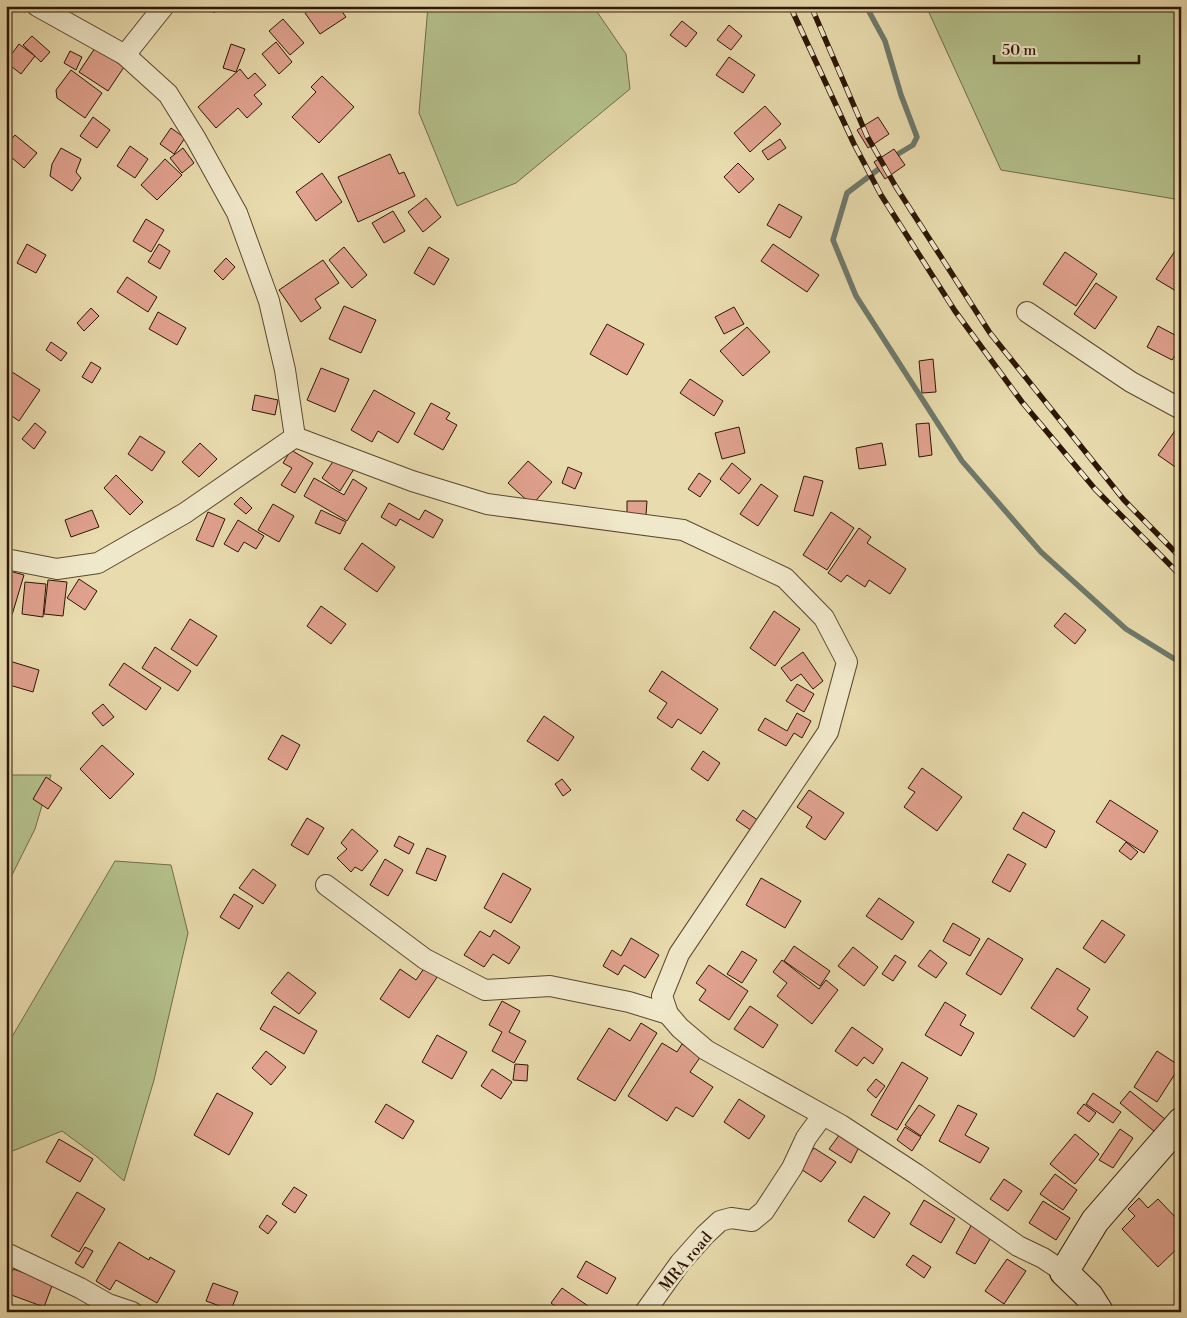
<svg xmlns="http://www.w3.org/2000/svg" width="1187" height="1318" font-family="'Libre Bodoni',serif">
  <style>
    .green { fill: #b4c18b; stroke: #706c48 }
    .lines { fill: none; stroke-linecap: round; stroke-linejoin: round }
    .stream { stroke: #6d796b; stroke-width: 5.5 }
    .building { fill: #e0a18e; stroke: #2d1605 }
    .street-casing { stroke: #5c472f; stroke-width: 22 }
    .secondary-casing { stroke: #2d1605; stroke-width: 30 }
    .street { stroke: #f0e8ca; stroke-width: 20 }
    .secondary { stroke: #f0e8ca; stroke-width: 28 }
    .rail-casing { stroke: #2d1605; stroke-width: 5.5 }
    .rail { stroke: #f0e8ca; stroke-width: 4; stroke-dasharray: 11; stroke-linecap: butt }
    .labels { text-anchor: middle; stroke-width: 5; stroke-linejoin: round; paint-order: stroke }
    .street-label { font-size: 16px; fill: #2d1605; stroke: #f0e8ca }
  </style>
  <rect width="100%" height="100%" fill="#e8dbad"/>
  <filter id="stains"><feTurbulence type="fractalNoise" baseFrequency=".004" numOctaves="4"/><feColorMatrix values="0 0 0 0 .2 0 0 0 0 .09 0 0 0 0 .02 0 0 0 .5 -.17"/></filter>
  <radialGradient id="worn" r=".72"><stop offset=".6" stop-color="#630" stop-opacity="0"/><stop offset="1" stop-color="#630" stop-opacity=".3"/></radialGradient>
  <g class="green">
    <polygon points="428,6 593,6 626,54 630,89 516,183 457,206 419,113"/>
    <polygon points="926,6 1181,6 1181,200 1001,170"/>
    <polygon points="6,775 51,775 35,829 6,887"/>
    <polygon points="115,861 171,865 188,933 154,1080 124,1181 96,1156 62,1131 10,1152 6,1155 6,1047"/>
  </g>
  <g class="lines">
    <g class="stream">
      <polyline points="866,6 885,41 901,95 917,137 913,145 893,157"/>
      <polyline points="884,165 847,193 833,240 856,296 962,461 1041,552 1126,629 1181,663"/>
    </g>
  </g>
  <g class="building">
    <polygon points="208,6 221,6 214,13"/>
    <polygon points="314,6 338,6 346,17 320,34 305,13"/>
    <polygon points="283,19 304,43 290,55 269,31"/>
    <polygon points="682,21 697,33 686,47 670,35"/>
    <polygon points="729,25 742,36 731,50 717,40"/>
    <polygon points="32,36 50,52 41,62 23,45"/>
    <polygon points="276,42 292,62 279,74 262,54"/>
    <polygon points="19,44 35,56 21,74 6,62"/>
    <polygon points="231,44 245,49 236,72 223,68"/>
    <polygon points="95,48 124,67 108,91 79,72"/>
    <polygon points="70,51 82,57 76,70 64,63"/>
    <polygon points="729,57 755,75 743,93 716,75"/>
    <polygon points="240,69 248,79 255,73 266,85 254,95 262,104 247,118 238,108 216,128 198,107"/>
    <polygon points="71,70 102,93 85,118 57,98 56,90"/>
    <polygon points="322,76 354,107 319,143 292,117 316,92 311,87"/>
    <polygon points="765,106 781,124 750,152 734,133"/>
    <polygon points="93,117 110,130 97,148 80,136"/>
    <polygon points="878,117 889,134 868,148 857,130"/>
    <polygon points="171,128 185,138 174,154 160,144"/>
    <polygon points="15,135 37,153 24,168 6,153 6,145"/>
    <polygon points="780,139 786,148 768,160 762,151"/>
    <polygon points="130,146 148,159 135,178 117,166"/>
    <polygon points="61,148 81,159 76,172 81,178 72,191 50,176 52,164"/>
    <polygon points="183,148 194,163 182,173 170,158"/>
    <polygon points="894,149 905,165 885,179 874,162"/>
    <polygon points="390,154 399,174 404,172 415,196 358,222 338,177"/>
    <polygon points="165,159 182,175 157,200 141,185"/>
    <polygon points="738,163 754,179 739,193 724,177"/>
    <polygon points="322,173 342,202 316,221 296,192"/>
    <polygon points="426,198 441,217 423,232 408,212"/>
    <polygon points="779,204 802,217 790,238 767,225"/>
    <polygon points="393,211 405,231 384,243 372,223"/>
    <polygon points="146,219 164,230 151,252 133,241"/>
    <polygon points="27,244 46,255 36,273 17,263"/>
    <polygon points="159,244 170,251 160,269 148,262"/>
    <polygon points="773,244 819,275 807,292 761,261"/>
    <polygon points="344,247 367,275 352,288 329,260"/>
    <polygon points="429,247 449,259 434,285 414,273"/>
    <polygon points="1175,251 1181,254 1181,294 1156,279"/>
    <polygon points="1065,252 1097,274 1076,306 1043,284"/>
    <polygon points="226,258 235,267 223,280 214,271"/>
    <polygon points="323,260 339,283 315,299 321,308 301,322 279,290"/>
    <polygon points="127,277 157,297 148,312 117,292"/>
    <polygon points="1096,283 1117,297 1095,329 1074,314"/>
    <polygon points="344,306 376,320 361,353 329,339"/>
    <polygon points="734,307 744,324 724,334 715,317"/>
    <polygon points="91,308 99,316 84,331 77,323"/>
    <polygon points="158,312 186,328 177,345 149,329"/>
    <polygon points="607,324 644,344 627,375 590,354"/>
    <polygon points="1180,325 1181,347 1172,360 1147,347 1158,326 1175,335"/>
    <polygon points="747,327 770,352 743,376 720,351"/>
    <polygon points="51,342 67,353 61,361 46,350"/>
    <polygon points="933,359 936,392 922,393 919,361"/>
    <polygon points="91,362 101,368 92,383 82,377"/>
    <polygon points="6,368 40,390 19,421 6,412"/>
    <polygon points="321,368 349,379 335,412 307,400"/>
    <polygon points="690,379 723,401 714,416 680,393"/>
    <polygon points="374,390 415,413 398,443 378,431 372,442 351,430"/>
    <polygon points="255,395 278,400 275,415 252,410"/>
    <polygon points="431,403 450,413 446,419 457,425 443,450 414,434"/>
    <polygon points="35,423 46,432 34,449 22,439"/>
    <polygon points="929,423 932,455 919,457 916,424"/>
    <polygon points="1179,425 1181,426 1181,471 1158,455"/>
    <polygon points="739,427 745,453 722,459 715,433"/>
    <polygon points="140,436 165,452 152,471 128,454"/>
    <polygon points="200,443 217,459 199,477 182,462"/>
    <polygon points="882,443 886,465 859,469 856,448"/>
    <polygon points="291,450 313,463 295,493 281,485 292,468 283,463"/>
    <polygon points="336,457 354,469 340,491 322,478"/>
    <polygon points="528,461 552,482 532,505 508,483"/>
    <polygon points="732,463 751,479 739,494 720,479"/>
    <polygon points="568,467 582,473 575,489 562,483"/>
    <polygon points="699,473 711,481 700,497 688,489"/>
    <polygon points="116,475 143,502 130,515 104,488"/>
    <polygon points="804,476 823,481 813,516 794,511"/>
    <polygon points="314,478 344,495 353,479 367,488 347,521 304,496"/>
    <polygon points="761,484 778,496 758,526 740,514"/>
    <polygon points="241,497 252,508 246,514 234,504"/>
    <polygon points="627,501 647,501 646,515 627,515"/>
    <polygon points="389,503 419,520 425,510 443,520 433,538 400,519 396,526 381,517"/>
    <polygon points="273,504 294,516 279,542 258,530"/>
    <polygon points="92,510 99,527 71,537 65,520"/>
    <polygon points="321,510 346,522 340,534 315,523"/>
    <polygon points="208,512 225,519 213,547 196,540"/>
    <polygon points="831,512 854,528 827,570 803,555"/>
    <polygon points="238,520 264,536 256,549 244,542 238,552 224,544"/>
    <polygon points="859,528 871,537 867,543 906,569 890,594 869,580 865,587 847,575 841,582 828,573"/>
    <polygon points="362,543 395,567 377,592 344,569"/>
    <polygon points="6,570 24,575 12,615 6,614"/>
    <polygon points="79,579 97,591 85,610 67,598"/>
    <polygon points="48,580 67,582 63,616 44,614"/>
    <polygon points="25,582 46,584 43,617 22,614"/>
    <polygon points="321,606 346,624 331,644 307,626"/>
    <polygon points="774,611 800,629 775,666 750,648"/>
    <polygon points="1065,613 1086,630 1075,644 1054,626"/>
    <polygon points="190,619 217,636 197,666 171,649"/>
    <polygon points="155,647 191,671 178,691 142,668"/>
    <polygon points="803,652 823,681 813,689 801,674 791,681 781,668"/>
    <polygon points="6,660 39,670 33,692 6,684"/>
    <polygon points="124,663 161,688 146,710 109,685"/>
    <polygon points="662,671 718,709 701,734 678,719 672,728 657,718 667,703 649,691"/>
    <polygon points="797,684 814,694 804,712 786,701"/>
    <polygon points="103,704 114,717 103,726 92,713"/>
    <polygon points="797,713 811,721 802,738 794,733 786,746 758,730 765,718 787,731"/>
    <polygon points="544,716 574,737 558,761 527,741"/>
    <polygon points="282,735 300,745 287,770 268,759"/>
    <polygon points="102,745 134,774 110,799 80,769"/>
    <polygon points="703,751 720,763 708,781 691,769"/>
    <polygon points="922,768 962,797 937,831 904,807 915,792 908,788"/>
    <polygon points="46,777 62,788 48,809 33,799"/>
    <polygon points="562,779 571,790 563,796 555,784"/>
    <polygon points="809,790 844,813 825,840 806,827 812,817 797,807"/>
    <polygon points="6,796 10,797 6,810"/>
    <polygon points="1110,800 1158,831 1144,853 1096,822"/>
    <polygon points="743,810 759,821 752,831 736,820"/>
    <polygon points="1023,812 1055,831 1046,848 1013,829"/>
    <polygon points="307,818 324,828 308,855 291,845"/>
    <polygon points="352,829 378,851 362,871 355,867 351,872 337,858 347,849 341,843"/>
    <polygon points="399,836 414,844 409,854 394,846"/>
    <polygon points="1126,842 1138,852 1131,860 1119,851"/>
    <polygon points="427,848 446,856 436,881 416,873"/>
    <polygon points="1008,854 1026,864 1010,892 992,882"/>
    <polygon points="385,859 403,870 388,896 370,885"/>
    <polygon points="253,869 276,885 263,904 239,888"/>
    <polygon points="503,873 531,889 511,923 484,908"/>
    <polygon points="761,878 801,901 785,928 746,905"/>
    <polygon points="234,894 253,906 239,929 220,917"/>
    <polygon points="879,898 914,922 902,940 866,916"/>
    <polygon points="1102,920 1125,935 1105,963 1083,948"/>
    <polygon points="953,923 980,939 970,956 943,941"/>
    <polygon points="494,930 520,947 509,964 493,954 484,967 464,955 480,931 490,937"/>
    <polygon points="631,938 659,955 645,978 624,965 618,975 603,966 612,950 621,956"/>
    <polygon points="988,938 1023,959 1001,995 966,974"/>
    <polygon points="794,946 830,971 820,986 784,961"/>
    <polygon points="853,947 878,967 864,986 838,966"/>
    <polygon points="930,950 947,963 936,978 918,966"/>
    <polygon points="742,951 757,960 742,983 727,974"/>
    <polygon points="895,955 906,962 893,981 882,974"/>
    <polygon points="782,960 819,989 826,980 838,990 812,1024 777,996 787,983 773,972"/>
    <polygon points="427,964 440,973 409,1018 380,999 400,969 416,980"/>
    <polygon points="709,965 748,991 729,1020 699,1000 706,990 696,983"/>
    <polygon points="1057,968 1090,989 1077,1009 1088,1017 1074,1037 1031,1008"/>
    <polygon points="288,972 316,993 299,1014 271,993"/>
    <polygon points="502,1001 520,1011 509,1032 526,1041 514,1063 492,1051 502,1032 489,1025"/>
    <polygon points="945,1002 966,1015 960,1025 974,1033 961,1056 925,1035"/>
    <polygon points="274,1006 317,1031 304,1054 260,1029"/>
    <polygon points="750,1006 778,1025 763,1048 734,1029"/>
    <polygon points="641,1023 657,1033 615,1101 577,1079 609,1028 630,1041"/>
    <polygon points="852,1027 883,1049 873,1064 864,1057 857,1066 835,1051"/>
    <polygon points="437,1035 467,1052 452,1079 422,1062"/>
    <polygon points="662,1043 677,1052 682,1044 701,1056 690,1072 713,1087 693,1117 676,1107 667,1121 628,1096"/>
    <polygon points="266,1051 286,1067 271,1085 252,1068"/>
    <polygon points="1157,1051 1180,1066 1157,1102 1134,1087"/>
    <polygon points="902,1062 928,1078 897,1130 871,1115"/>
    <polygon points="515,1064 528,1065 527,1081 513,1080"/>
    <polygon points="492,1069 512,1082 501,1099 481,1086"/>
    <polygon points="876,1079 885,1086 876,1098 867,1090"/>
    <polygon points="1130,1091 1165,1119 1155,1132 1120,1103"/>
    <polygon points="217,1093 253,1113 229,1155 194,1135"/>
    <polygon points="1093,1093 1121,1112 1113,1123 1086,1104"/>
    <polygon points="739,1099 765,1116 749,1139 724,1122"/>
    <polygon points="386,1104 414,1121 403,1139 375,1122"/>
    <polygon points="1084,1104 1096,1113 1089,1122 1077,1113"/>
    <polygon points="919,1105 935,1115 921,1136 905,1125"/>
    <polygon points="958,1105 977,1114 965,1135 989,1148 980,1163 939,1141"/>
    <polygon points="905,1127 921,1137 912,1151 897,1140"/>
    <polygon points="1120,1129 1133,1138 1113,1168 1099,1160"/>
    <polygon points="840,1134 859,1147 851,1163 829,1149"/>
    <polygon points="1075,1134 1099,1154 1075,1184 1050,1164"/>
    <polygon points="59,1139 93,1159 80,1182 46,1162"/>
    <polygon points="814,1148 836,1162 821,1182 799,1168"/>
    <polygon points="1055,1174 1077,1190 1063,1210 1040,1194"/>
    <polygon points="1004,1179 1022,1191 1008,1211 990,1199"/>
    <polygon points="294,1187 307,1195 295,1213 282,1204"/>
    <polygon points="77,1192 105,1209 79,1252 51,1236"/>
    <polygon points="864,1196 890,1213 874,1238 848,1221"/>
    <polygon points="1139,1198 1148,1208 1158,1199 1181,1223 1181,1245 1158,1267 1122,1229 1135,1216 1128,1209"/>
    <polygon points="924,1200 955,1219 941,1243 910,1224"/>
    <polygon points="1043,1201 1070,1218 1056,1240 1029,1223"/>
    <polygon points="267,1215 277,1222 268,1234 259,1227"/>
    <polygon points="972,1224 992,1236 975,1264 956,1253"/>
    <polygon points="119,1242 149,1260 150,1257 175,1271 157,1303 116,1280 110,1290 96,1281"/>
    <polygon points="85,1247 93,1251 83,1268 75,1263"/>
    <polygon points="913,1255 931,1267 924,1278 906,1265"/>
    <polygon points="1007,1259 1026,1271 1004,1304 985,1291"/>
    <polygon points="586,1261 616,1278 607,1294 577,1277"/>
    <polygon points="13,1269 53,1283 44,1307 6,1293 6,1287"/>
    <polygon points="213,1283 238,1292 231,1310 206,1301"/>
    <polygon points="562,1288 591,1308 588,1312 563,1312 551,1303"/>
  </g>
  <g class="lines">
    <defs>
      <g id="street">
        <polyline points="37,6 125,55 168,94 196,139 237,213 269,301 285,370 295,437"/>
        <polyline points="125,55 164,6"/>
        <polyline points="1027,312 1131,382 1181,409"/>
        <polyline points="6,559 57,569 98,563 185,513 295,437 412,481 487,504 683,530 785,578 824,618 847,662 828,732 679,954 662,996 668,1014 680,1028 706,1050 841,1125 916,1174 1018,1246 1043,1258 1064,1272"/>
        <polyline points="326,885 425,959 485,990 550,986 629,1002 668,1014"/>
        <polyline points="6,1253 80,1288 108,1304 132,1312"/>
        <polyline points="645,1312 680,1263 705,1235 720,1221 731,1218 752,1221 764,1211 792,1168 806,1138 822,1116"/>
      </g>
      <polyline id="secondary" points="1099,1312 1089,1296 1064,1272 1095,1221 1181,1122"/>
    </defs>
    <use href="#street" class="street-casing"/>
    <use href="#secondary" class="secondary-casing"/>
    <use href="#street" class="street"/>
    <use href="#secondary" class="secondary"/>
    <defs>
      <g id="rail">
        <polyline points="790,6 854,144 881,195 955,311 1022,402 1095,489 1181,576"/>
        <polyline points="811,6 867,136 896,187 990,333 1124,500 1181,558"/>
      </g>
    </defs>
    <use href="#rail" class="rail-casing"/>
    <use href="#rail" class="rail"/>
  </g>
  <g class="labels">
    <g class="street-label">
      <text transform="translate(685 1261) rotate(-50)" y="6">MRA road</text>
    </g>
  </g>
  <rect width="1187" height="1318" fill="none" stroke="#e8dbad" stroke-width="25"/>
  <rect x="8" y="8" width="1172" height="1303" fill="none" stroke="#2d1605" stroke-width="2.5"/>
  <rect x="12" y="12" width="1162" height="1293" fill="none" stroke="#2d1605"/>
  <path d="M994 55v8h145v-8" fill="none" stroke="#2d1605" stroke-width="2.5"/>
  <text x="1002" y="55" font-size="15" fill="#2d1605" stroke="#f0e8ca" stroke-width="4" paint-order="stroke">50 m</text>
  <rect width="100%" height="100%" filter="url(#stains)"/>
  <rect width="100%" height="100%" fill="url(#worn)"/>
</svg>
